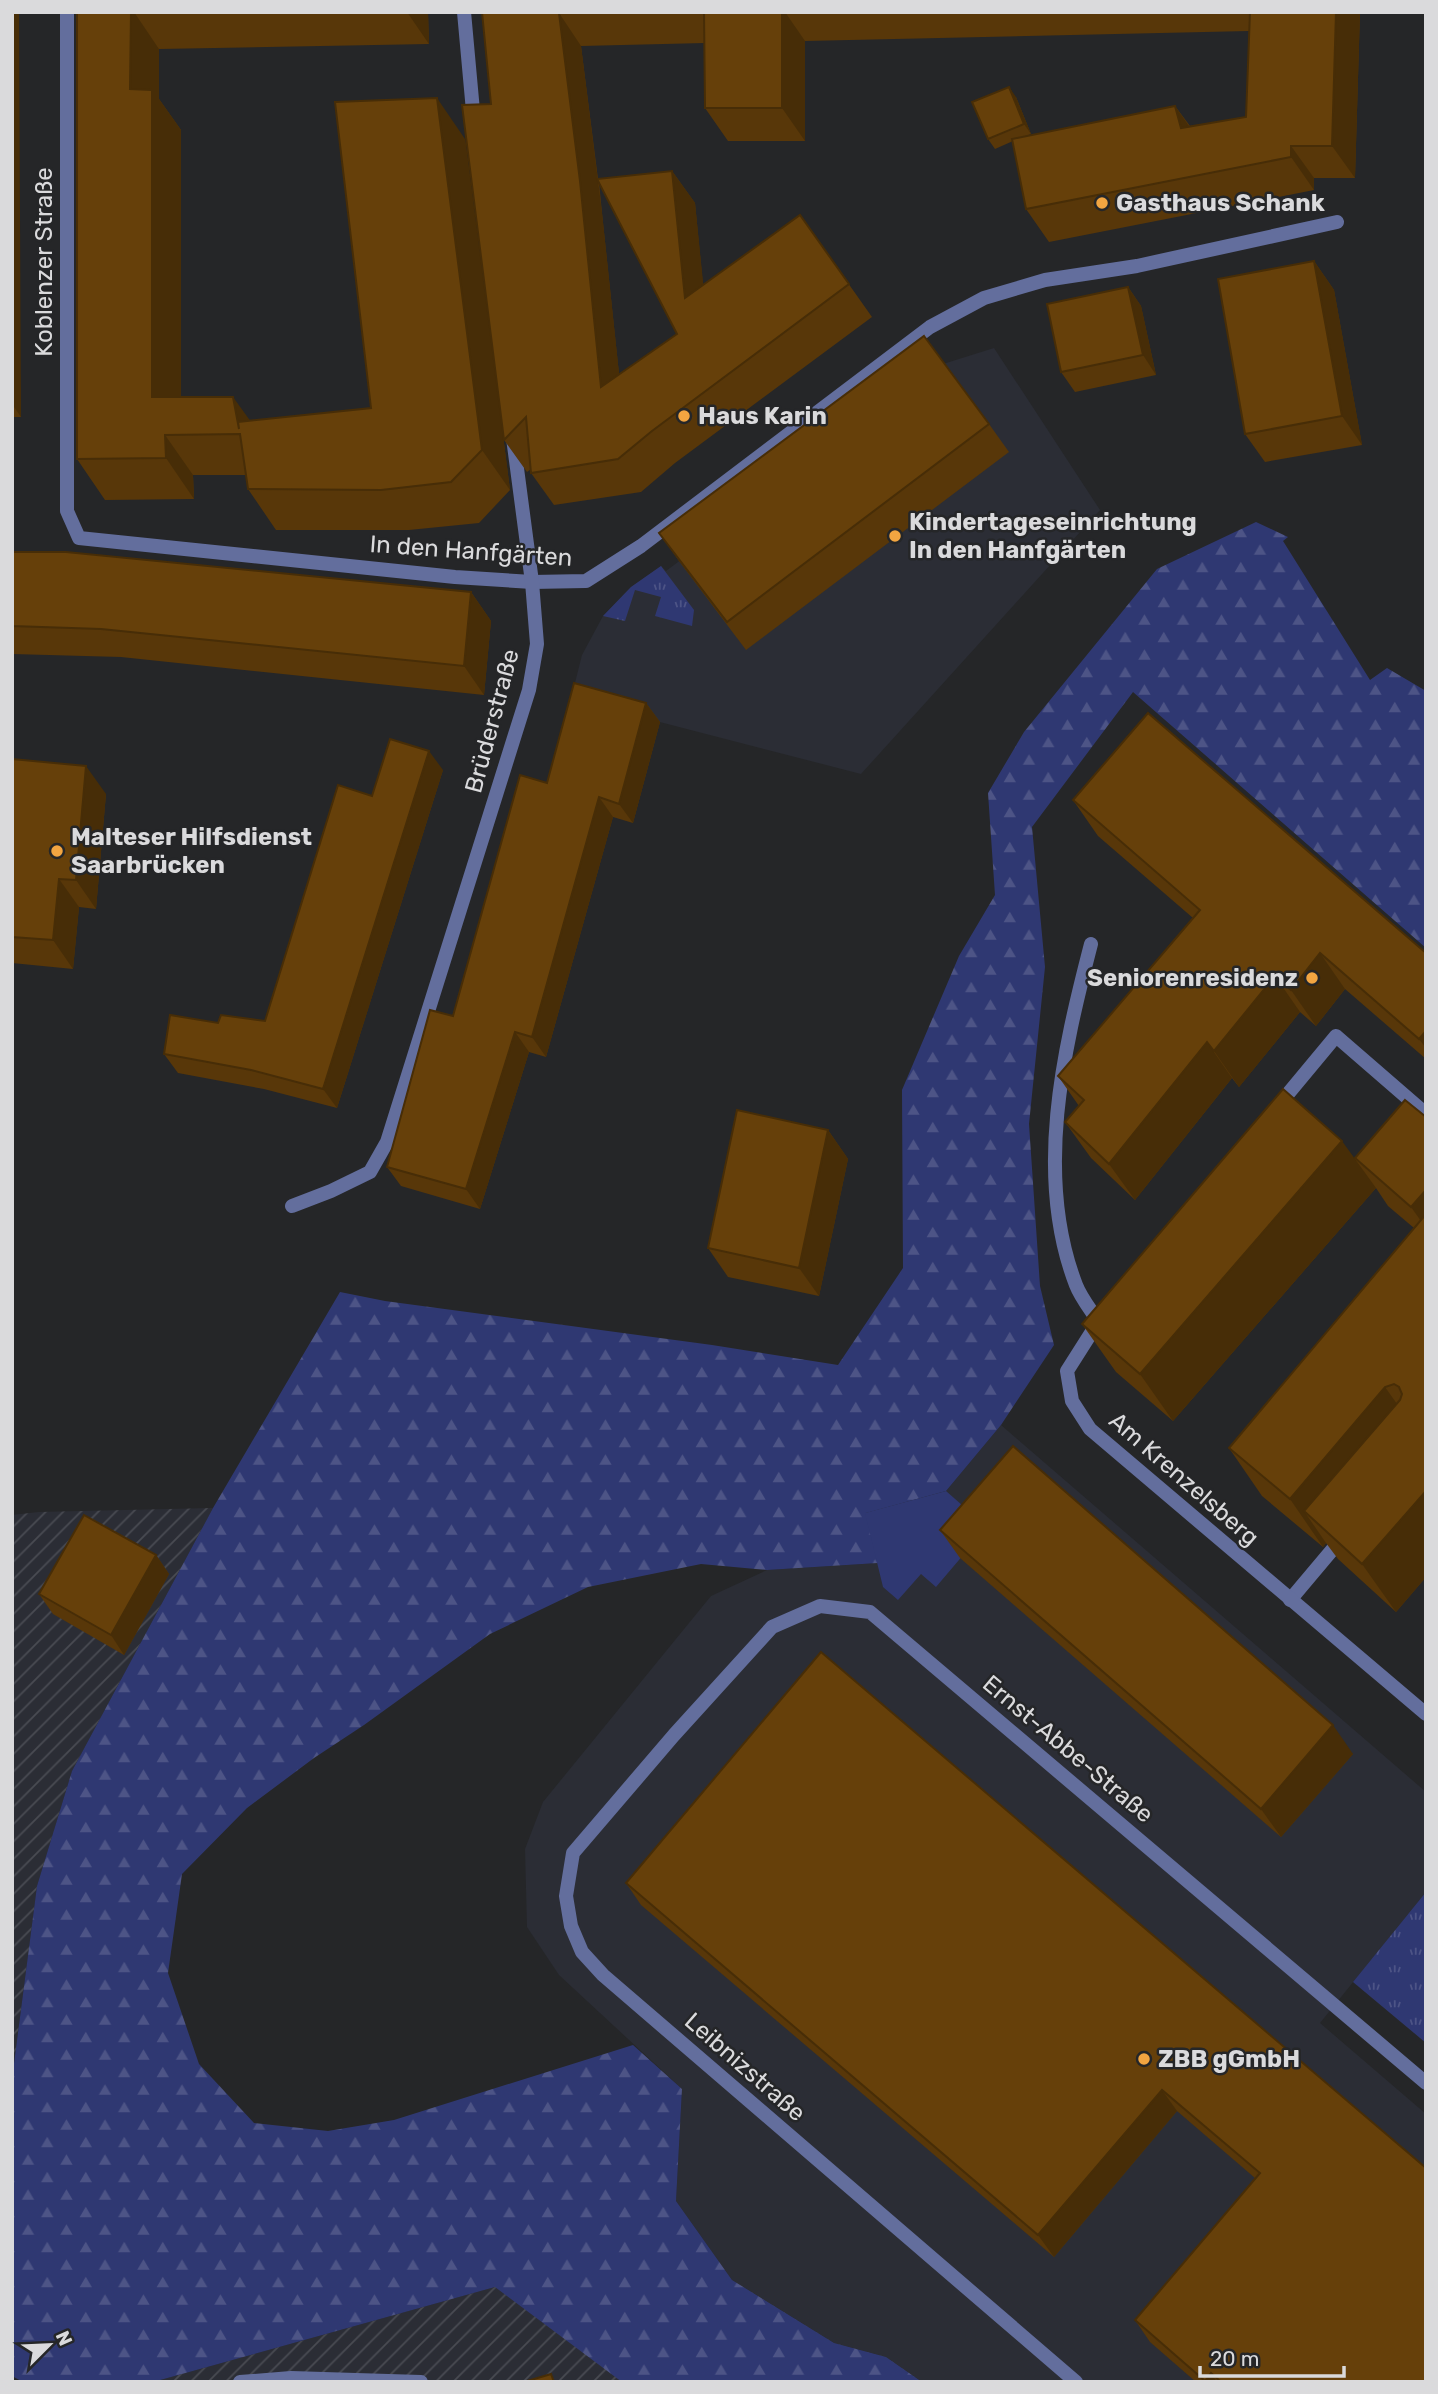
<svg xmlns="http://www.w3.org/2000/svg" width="1438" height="2394" font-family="Rubik,sans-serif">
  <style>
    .built { fill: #2b2d35 }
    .industrial { fill: url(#industrial-furrows) }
    .grass { fill: url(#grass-tufts) }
    .forest { fill: url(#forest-firs) }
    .green { fill: #2f3872 }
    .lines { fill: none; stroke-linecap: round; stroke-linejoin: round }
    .service { stroke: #636e9d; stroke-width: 14 }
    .minor { stroke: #636e9d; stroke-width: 14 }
    .wall { fill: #583709; fill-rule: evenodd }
    .shaded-wall { fill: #472d07 }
    .building { fill: #66400a; stroke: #472d07; stroke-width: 2 }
    .poi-dot { fill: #f2a541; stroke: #252628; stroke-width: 2.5 }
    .labels { text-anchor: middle; stroke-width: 5; stroke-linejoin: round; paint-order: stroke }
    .poi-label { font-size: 24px; font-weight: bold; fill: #dadadc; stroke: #252628; text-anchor: start }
    .street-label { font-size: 24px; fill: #dadadc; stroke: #252628 }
  </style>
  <defs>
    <pattern id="industrial-furrows" width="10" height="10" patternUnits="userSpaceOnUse" patternTransform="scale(1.75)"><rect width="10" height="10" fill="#2b2d35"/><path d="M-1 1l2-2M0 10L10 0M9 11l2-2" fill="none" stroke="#494b52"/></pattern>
    <pattern id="grass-tufts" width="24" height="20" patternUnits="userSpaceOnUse" patternTransform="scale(1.75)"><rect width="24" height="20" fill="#2f3872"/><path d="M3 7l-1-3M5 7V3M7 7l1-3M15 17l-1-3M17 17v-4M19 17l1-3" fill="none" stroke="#4d5486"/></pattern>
    <pattern id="forest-firs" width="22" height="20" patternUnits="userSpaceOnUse" patternTransform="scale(1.75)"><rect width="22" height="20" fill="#2f3872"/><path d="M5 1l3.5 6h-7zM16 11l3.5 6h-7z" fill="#4d5486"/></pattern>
  </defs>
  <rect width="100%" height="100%" fill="#252628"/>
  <g class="built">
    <polygon points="994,348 1100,510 861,774 571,699 582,655 603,616 631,587 661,566 666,571 943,364"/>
    <polygon points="1001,1425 1426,1792 1426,1892 1320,2023 1426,2114 1426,2382 922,2382 886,2357 834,2343 732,2280 676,2201 682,2089 559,1975 527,1927 525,1849 543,1802 711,1596 767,1570 878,1563 865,1513 946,1491"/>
  </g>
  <g class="industrial">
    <polygon points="213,1508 72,1771 37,1886 12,2079 12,1515 39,1512"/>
    <polygon points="732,2280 834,2343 886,2357 922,2382 153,2382 495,2287"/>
  </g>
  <g class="grass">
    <polygon points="661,566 694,610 692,626 655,616 661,597 635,590 625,621 603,616 631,587"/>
    <polygon points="1426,1892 1426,2043 1353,1982"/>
  </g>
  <polygon class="forest" points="1256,522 1288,537 1283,541 1370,680 1387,668 1426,691 1426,948 1133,692 1032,827 1045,967 1029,1124 1040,1286 1054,1345 1001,1425 946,1491 866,1513 878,1563 767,1570 701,1564 588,1587 490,1634 364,1725 314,1758 247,1808 182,1874 168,1973 199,2064 254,2123 328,2131 394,2120 633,2045 682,2089 676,2201 732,2280 834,2343 886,2357 922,2382 622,2382 495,2287 153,2382 23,2382 12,2376 12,2079 37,1886 72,1771 213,1508 340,1292 385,1301 712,1345 838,1365 903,1268 902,1090 959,956 995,895 988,793 1024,732 1157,569"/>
  <polygon class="green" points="946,1491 987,1527 936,1587 921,1574 898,1600 883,1587 865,1513"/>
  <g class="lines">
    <g class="service">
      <path d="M1091,944C1063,1052 1034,1176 1076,1285C1081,1298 1091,1310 1098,1321"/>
      <polyline points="1290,1600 1343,1537"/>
      <polyline points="240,2382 291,2378 421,2382"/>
    </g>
    <g class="minor">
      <polyline points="67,12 67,511 79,538 455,577 532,582 586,581 641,546 930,327 984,298 1045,280 1137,266 1337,222"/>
      <polyline points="464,12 474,122"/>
      <polyline points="1277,1107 1336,1036 1426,1114"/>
      <polyline points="292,1206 331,1191 370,1172 387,1142 529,690 537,644 532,582 513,438"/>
      <polyline points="1100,1319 1067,1371 1072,1401 1090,1429 1426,1714"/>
      <polyline points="1076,2382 603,1975 582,1952 571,1926 566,1896 573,1853 674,1735 772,1627 820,1606 870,1612 1426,2083"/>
    </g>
  </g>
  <g class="wall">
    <polygon points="12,12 21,417 12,417"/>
    <polygon points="77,12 428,12 429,44 159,49 159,99 181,130 181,397 250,421 371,408 465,139 510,490 479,523 409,530 276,530 248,489 246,475 193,475 194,499 105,500 77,459"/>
    <path d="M482,12H1360L1355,178H1314V190L1049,242L1026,209L1013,141L995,149L988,139L1016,97L1031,134L1026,136L1175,106L1190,126L1246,117L1249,31L805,41V141H728L705,108V43L581,46L598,179L672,171L695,203L703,285L800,215L872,317L675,463L641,492L554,505L531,473V469L527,472L504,440L491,104ZM599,182L677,334L619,374L602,213Z"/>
    <polygon points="1314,261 1334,290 1362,445 1265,462 1245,434"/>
    <polygon points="1128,287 1141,306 1156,375 1075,392 1061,372"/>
    <polygon points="989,424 1009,452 746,650 679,561 659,533"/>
    <polygon points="12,552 471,592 491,621 484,695 121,657 12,654"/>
    <polygon points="646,703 660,722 633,823 613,817 546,1057 529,1052 480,1209 401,1186 387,1167 453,1016 547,783"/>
    <polygon points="12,759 106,794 96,909 79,907 73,969 12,963"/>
    <polygon points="443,770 337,1108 264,1089 178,1073 164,1054 218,1023 265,1021 372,796"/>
    <polygon points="1073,800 1426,953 1426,1059 1345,989 1316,1026 1300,1012 1239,1087 1232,1078 1135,1200 1091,1158 1065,1122 1079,1106 1058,1076 1193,918 1098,836"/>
    <polygon points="1426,1117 1426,1577 1396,1612 1338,1559 1326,1543 1323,1547 1262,1496 1229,1448 1414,1228 1388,1206 1376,1188 1173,1421 1116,1372 1082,1324 1355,1158"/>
    <polygon points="828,1130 848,1159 819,1296 728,1277 708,1248"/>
    <polygon points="940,1530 1353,1754 1281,1837 960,1558"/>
    <polygon points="156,1555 169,1574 124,1655 53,1614 39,1594"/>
    <polygon points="626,1883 1426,2168 1426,2382 1196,2382 1150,2342 1135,2320 1255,2178 1177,2111 1054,2257 641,1905"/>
  </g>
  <g class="shaded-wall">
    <polygon points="12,12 19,12 21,417 12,404"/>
    <polygon points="131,12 134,12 159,49 159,99 181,130 181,435 152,397 130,89"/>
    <polygon points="407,12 428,12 429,44"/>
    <polygon points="782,12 785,12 805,41 805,141 782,108"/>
    <polygon points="1336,12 1360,12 1355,178 1332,146"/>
    <polygon points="559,13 581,46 602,213 624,420 601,387"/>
    <polygon points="1009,87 1016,97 1031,134 1024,124"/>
    <polygon points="437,98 465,139 510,490 482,450"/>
    <polygon points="1175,106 1198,139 1181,128"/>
    <polygon points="1291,146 1314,178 1314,190 1291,157"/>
    <polygon points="672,171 695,203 708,331 685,298"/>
    <polygon points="1314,261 1334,290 1362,445 1342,416"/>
    <polygon points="1128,287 1141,306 1156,375 1143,355"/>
    <polygon points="233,397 262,437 239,429"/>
    <polygon points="165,435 193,475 194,499 166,458"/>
    <polygon points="471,592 491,621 484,695 464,666"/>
    <polygon points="646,703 660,722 633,823 619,804"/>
    <polygon points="429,751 443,770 337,1108 323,1089"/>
    <polygon points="86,766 106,794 96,909 76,880"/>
    <polygon points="599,797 613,817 546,1057 532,1037"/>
    <polygon points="59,879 79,907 73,969 53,940"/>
    <polygon points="1320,953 1345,989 1316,1026 1291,990"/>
    <polygon points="1275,976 1300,1012 1239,1087 1214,1051"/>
    <polygon points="1426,1031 1426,1048 1419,1039"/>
    <polygon points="515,1032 529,1052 480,1209 466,1189"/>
    <polygon points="1207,1042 1232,1078 1135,1200 1109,1164"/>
    <polygon points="828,1130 848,1159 819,1296 799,1268"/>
    <polygon points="1342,1141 1376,1188 1173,1421 1140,1374"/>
    <polygon points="1426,1190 1426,1228 1411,1207"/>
    <polygon points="1385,1387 1419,1435 1304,1511 1326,1543 1323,1547 1290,1499"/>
    <polygon points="1426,1491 1426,1577 1396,1612 1362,1564"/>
    <polygon points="156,1555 169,1574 124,1655 111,1635"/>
    <polygon points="1333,1725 1353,1754 1281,1837 1261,1809"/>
    <polygon points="1162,2090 1177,2111 1054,2257 1038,2235"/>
    <polygon points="1211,2373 1217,2382 1206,2382 1205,2381"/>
  </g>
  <g class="building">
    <polygon points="77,12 131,12 130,89 152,90 152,397 233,397 239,429 238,422 371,408 335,102 437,98 482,450 451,482 381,490 248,489 240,434 165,435 166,458 77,459"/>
    <polygon points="482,12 612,12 559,13 580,181 601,387 677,334 597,179 672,171 685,298 800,215 849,284 652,431 618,459 531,473 526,417 504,440 462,105 491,104"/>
    <polygon points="704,12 782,12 782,108 705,108"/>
    <polygon points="1250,12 1336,12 1332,146 1291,146 1291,157 1026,209 1012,139 1175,106 1181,128 1246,117"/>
    <polygon points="1009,87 1024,124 988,139 972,102"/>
    <polygon points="1314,261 1342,416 1245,434 1218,279"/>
    <polygon points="1128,287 1143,355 1061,372 1047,304"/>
    <polygon points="924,336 989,424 727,622 659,533"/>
    <polygon points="12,552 66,552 471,592 464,666 101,629 12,626"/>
    <polygon points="574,683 646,703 619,804 599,797 532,1037 515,1032 466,1189 387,1167 430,1010 453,1016 520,775 547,783"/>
    <polygon points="1148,713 1426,953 1426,1031 1419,1039 1320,953 1291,990 1275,976 1214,1051 1207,1042 1109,1164 1065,1122 1084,1100 1058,1076 1200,910 1073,800"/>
    <polygon points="390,739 429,751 323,1089 251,1070 164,1054 170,1015 218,1023 221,1015 265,1021 338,785 372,796"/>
    <polygon points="12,759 86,766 76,880 59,879 53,940 12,937"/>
    <polygon points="1283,1089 1342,1141 1140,1374 1082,1324"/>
    <polygon points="1405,1100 1426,1117 1426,1190 1411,1207 1355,1158"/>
    <polygon points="737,1110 828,1130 799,1268 708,1248"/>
    <polygon points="1426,1214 1426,1491 1362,1564 1304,1511 1400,1400 1402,1394 1399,1387 1394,1384 1385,1387 1290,1499 1229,1448"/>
    <polygon points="1013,1446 1333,1725 1261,1809 940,1530"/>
    <polygon points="84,1515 156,1555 111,1635 39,1594"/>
    <polygon points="821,1652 1426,2168 1426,2382 1221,2382 1211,2373 1205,2381 1135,2320 1260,2173 1162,2090 1038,2235 626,1883"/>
    <polygon points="551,2374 554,2382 524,2382"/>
  </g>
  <g class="poi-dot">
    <circle cx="1102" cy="203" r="7"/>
    <circle cx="684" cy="416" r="7"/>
    <circle cx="895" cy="536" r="7"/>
    <circle cx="57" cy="851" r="7"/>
    <circle cx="1312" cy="978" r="7"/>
    <circle cx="1144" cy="2059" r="7"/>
  </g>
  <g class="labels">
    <g class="poi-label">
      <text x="1116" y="211">Gasthaus Schank</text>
      <text x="698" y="424">Haus Karin</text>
      <text x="909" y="530">Kindertageseinrichtung<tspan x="909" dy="28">In den Hanfgärten</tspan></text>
      <text x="71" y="845">Malteser Hilfsdienst<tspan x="71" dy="28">Saarbrücken</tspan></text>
      <text x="1298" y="986" text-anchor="end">Seniorenresidenz</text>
      <text x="1158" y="2067">ZBB gGmbH</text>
    </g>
    <g class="street-label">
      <text transform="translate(44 262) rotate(-90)" y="8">Koblenzer Straße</text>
      <text transform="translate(471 551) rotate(4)" y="8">In den Hanfgärten</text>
      <text transform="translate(492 721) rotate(-75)" y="8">Brüderstraße</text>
      <text transform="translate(1184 1479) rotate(41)" y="8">Am Krenzelsberg</text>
      <text transform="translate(1068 1749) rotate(40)" y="8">Ernst-Abbe-Straße</text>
      <text transform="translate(745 2067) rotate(41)" y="8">Leibnizstraße</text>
    </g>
  </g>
  <rect width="1438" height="2394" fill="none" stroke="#dadadc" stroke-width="28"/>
  <g transform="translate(49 2345) rotate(66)" stroke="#252628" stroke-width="5" paint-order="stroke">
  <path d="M0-5L12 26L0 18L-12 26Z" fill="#dadadc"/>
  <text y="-10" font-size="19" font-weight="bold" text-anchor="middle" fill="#dadadc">N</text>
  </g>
  <path d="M1200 2366v10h144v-10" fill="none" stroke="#dadadc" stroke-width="3.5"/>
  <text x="1210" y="2366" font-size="21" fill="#dadadc" stroke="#252628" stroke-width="5" paint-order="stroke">20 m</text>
</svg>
